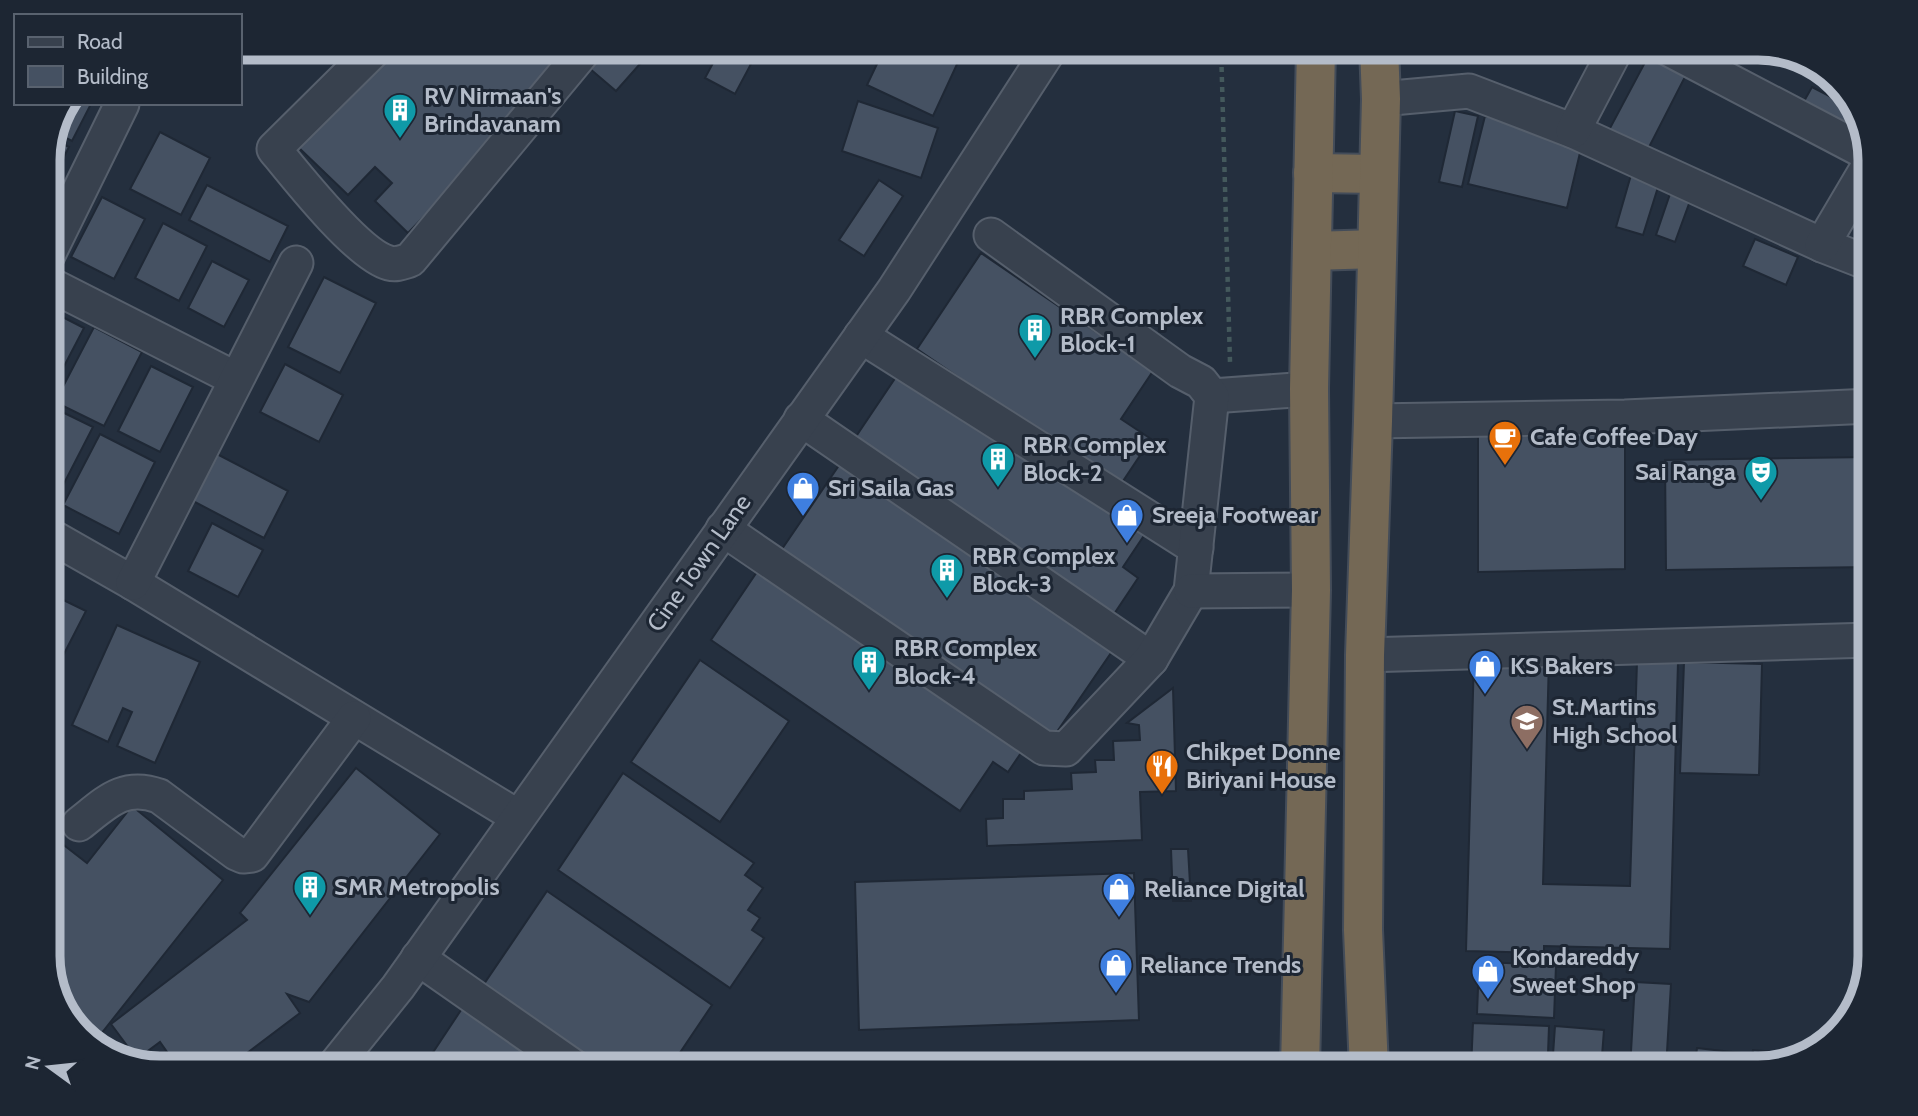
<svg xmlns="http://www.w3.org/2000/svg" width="1918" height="1116" font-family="Cabin,sans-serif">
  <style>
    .building { fill: #455162; stroke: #1f2835; stroke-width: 2 }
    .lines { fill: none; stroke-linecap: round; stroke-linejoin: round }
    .minor-casing { stroke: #565f6c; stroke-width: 37 }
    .highway-casing { stroke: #434c59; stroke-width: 42 }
    .path { stroke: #44595c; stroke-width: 4.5; stroke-dasharray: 5 5; stroke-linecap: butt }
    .minor { stroke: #38414e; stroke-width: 33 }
    .highway { stroke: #746855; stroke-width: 38 }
    .labels { text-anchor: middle; stroke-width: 6; stroke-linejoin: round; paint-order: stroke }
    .poi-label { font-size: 24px; font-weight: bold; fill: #b4bcc9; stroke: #1d2633; text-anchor: start }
    .street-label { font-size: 24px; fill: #b4bcc9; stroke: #1d2633 }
    .rim { fill: none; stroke: #b4bcc9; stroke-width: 9 }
  </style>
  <rect width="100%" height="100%" fill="#242f3e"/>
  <g class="building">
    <polygon points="390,47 540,47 558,65 497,129 503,135 408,233 375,201 392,183 375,167 348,195 296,145"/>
    <polygon points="607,47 655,47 616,91 589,68"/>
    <polygon points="885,47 965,47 933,116 867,85"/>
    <polygon points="721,48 751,64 735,94 705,78"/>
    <polygon points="1650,53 1687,73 1647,151 1609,130"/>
    <polygon points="1812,87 1852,108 1855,102 1864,132 1863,135 1803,103"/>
    <polygon points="858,101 938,128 921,178 842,151"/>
    <polygon points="70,103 91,104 72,141 56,133"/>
    <polygon points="1455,111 1478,116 1462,187 1439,182"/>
    <polygon points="1485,116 1583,140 1567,208 1468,184"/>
    <polygon points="160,132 210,158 181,215 130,189"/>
    <polygon points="53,139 69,147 48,188 47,152"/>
    <polygon points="1631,175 1659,184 1643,235 1616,227"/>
    <polygon points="879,180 903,196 864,256 839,240"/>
    <polygon points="207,185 288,226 270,262 189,220"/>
    <polygon points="1670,194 1690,201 1675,242 1656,235"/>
    <polygon points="102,197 145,219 114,279 71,257"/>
    <polygon points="1871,203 1871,238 1856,231"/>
    <polygon points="163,223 207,246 179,301 135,278"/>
    <polygon points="1755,239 1798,257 1786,285 1743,266"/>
    <polygon points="981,253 1153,371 1121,419 1151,439 1119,487 917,349"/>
    <polygon points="212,261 249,280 224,327 188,308"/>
    <polygon points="1869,267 1871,267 1871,310 1855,304"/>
    <polygon points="324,277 376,303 340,373 288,347"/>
    <polygon points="47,309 84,328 48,397 47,396"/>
    <polygon points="94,327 142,352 104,426 55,402"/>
    <polygon points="285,364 343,395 319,442 260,412"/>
    <polygon points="151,366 193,387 160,452 118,431"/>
    <polygon points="902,368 1145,534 1123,567 1138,578 1110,620 851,444"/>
    <polygon points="54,408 93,427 57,497 47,492 47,421"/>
    <polygon points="1625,417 1625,569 1478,572 1478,422"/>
    <polygon points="100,434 155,462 119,534 63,505"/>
    <polygon points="215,453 288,491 264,538 191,500"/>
    <polygon points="1871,457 1871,567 1666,570 1665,460"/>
    <polygon points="842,461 1115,647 1052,739 780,552"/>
    <polygon points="212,523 263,550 238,597 188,571"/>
    <polygon points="763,563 1027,744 1008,772 993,762 960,811 711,640"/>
    <polygon points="47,592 86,611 47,687"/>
    <polygon points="117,625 200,662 155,763 117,746 132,712 123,708 108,742 72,725"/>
    <polygon points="1474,656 1549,658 1543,884 1630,886 1637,661 1678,662 1670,949 1544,946 1544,953 1466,951"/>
    <polygon points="700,660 789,721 720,822 631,762"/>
    <polygon points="1684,662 1762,664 1759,775 1680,773"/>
    <polygon points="1173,688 1176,791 1140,792 1142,840 987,846 986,819 1003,818 1003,799 1024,799 1024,791 1072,789 1071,773 1096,772 1095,760 1114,760 1113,741 1140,740 1139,725 1127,723"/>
    <polygon points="356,768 440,834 309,1002 287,994 300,1013 226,1069 209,1069 202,1059 189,1069 179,1069 160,1042 137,1059 111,1024 247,920 240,913"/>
    <polygon points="623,773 754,863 745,875 763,888 748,910 760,918 752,930 764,938 730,988 558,870"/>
    <polygon points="132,806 223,880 93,1044 66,1019 47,964 47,832 87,863"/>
    <polygon points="1171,849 1188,849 1191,901 1173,901"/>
    <polygon points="1134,873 1139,1020 859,1030 855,882"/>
    <polygon points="547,891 712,1005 669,1069 655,1069 634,1054 624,1069 601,1069 482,987"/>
    <polygon points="1479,962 1556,965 1554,1018 1477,1014"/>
    <polygon points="1635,982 1671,984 1666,1069 1630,1069"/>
    <polygon points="1849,996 1860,998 1856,1012 1841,1028"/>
    <polygon points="467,1001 557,1069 422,1069"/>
    <polygon points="1473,1023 1549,1026 1548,1054 1524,1053 1523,1069 1471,1069"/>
    <polygon points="1555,1026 1604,1030 1601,1069 1552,1069"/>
    <polygon points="1697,1048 1740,1053 1739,1069 1694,1069"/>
    <polygon points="1753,1050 1796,1054 1795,1059 1751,1069"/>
  </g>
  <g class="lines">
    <defs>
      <g id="minor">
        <path d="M377,47L274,149C296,176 358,255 389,263C397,265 403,262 410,260L587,47"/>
        <polyline points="1665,47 1871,155"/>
        <polyline points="1381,99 1469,91 1573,131 1822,245 1871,264"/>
        <polyline points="1573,131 1617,47"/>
        <polyline points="1822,245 1871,162"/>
        <polyline points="47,257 122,104"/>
        <polyline points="47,283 236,379"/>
        <polyline points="861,336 1196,548"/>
        <polyline points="1212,396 1309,389"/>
        <polyline points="801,419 1151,659"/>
        <polyline points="1373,421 1625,417 1871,406"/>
        <polyline points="723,529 1044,748 1066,749 1151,659 1191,591 1212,396 1201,382 1180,371 991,235"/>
        <polyline points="47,534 133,583 518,817"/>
        <polyline points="133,583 296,263"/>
        <polyline points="1191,591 1311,590"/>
        <polyline points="1365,655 1871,640"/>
        <path d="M79,824C106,803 123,783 159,796L236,853L243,856L252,855L354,718"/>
        <polyline points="418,958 577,1069"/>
        <polyline points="332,1069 398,987 894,290 1051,47"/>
      </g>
      <g id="highway">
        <polyline points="1313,173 1379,174"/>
        <polyline points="1312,251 1377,249"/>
        <polyline points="1300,1069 1311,590 1309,389 1316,47"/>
        <polyline points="1369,1069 1363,930 1365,655 1373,421 1381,99 1379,47"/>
      </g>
    </defs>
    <use href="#minor" class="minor-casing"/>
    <use href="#highway" class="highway-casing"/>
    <polyline class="path" points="1221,47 1230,362"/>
    <use href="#minor" class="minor"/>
    <use href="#highway" class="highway"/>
  </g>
  <defs>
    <symbol id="building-pin" viewBox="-11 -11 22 30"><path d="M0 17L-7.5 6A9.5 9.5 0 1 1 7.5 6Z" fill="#0f9aa8" stroke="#1d2633"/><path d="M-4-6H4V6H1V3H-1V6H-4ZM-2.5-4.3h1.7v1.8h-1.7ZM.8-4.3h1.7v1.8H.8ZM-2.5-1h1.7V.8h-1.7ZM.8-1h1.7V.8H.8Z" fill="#fff"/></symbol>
    <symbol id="cafe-pin" viewBox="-11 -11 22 30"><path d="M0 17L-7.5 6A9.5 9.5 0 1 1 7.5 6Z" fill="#e8710a" stroke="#1d2633"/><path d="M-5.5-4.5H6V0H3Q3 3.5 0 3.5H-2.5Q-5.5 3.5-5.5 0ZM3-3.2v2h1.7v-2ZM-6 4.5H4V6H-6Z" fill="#fff"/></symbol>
    <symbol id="theatre-pin" viewBox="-11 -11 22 30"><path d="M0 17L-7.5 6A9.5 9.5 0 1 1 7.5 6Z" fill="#0f9aa8" stroke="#1d2633"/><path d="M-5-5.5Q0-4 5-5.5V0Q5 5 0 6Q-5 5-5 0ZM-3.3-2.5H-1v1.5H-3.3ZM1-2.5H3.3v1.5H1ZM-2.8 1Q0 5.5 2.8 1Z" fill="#fff"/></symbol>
    <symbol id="shop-pin" viewBox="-11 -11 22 30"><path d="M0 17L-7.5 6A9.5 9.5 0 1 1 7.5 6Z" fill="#3f7fe0" stroke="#1d2633"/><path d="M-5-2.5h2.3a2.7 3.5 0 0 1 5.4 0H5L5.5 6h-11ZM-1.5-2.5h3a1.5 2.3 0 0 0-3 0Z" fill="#fff"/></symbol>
    <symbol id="school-pin" viewBox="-11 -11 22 30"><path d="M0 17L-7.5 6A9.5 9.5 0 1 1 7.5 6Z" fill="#8d6e63" stroke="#1d2633"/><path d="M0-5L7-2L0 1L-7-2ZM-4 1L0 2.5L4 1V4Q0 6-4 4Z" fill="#fff"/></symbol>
    <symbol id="restaurant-pin" viewBox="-11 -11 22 30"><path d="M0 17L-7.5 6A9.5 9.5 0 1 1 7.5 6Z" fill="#e8710a" stroke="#1d2633"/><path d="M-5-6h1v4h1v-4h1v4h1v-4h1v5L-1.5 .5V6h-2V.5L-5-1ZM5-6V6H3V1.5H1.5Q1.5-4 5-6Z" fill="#fff"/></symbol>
  </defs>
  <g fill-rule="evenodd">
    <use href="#building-pin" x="381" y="91" width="38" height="52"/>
    <use href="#building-pin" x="1016" y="311" width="38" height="52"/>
    <use href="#cafe-pin" x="1486" y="418" width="38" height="52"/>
    <use href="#building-pin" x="979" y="440" width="38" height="52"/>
    <use href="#theatre-pin" x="1742" y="453" width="38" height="52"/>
    <use href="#shop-pin" x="784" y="469" width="38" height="52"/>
    <use href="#shop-pin" x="1108" y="496" width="38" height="52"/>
    <use href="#building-pin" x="928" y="551" width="38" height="52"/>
    <use href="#building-pin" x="850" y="643" width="38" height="52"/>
    <use href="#shop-pin" x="1466" y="647" width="38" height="52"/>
    <use href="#school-pin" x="1508" y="702" width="38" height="52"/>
    <use href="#restaurant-pin" x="1143" y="747" width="38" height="52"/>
    <use href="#building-pin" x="291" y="868" width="38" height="52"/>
    <use href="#shop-pin" x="1100" y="870" width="38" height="52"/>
    <use href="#shop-pin" x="1097" y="946" width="38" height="52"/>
    <use href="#shop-pin" x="1469" y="952" width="38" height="52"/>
  </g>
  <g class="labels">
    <g class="poi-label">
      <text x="424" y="104">RV Nirmaan's<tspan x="424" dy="28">Brindavanam</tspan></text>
      <text x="1060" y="324">RBR Complex<tspan x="1060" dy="28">Block-1</tspan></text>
      <text x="1530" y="445">Cafe Coffee Day</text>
      <text x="1023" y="453">RBR Complex<tspan x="1023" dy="28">Block-2</tspan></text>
      <text x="1736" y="480" text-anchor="end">Sai Ranga</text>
      <text x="828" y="496">Sri Saila Gas</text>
      <text x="1152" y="523">Sreeja Footwear</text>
      <text x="972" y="564">RBR Complex<tspan x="972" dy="28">Block-3</tspan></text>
      <text x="894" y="656">RBR Complex<tspan x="894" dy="28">Block-4</tspan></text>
      <text x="1510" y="674">KS Bakers</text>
      <text x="1552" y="715">St.Martins<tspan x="1552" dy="28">High School</tspan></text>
      <text x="1186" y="760">Chikpet Donne<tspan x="1186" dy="28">Biriyani House</tspan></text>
      <text x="334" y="895">SMR Metropolis</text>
      <text x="1144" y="897">Reliance Digital</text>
      <text x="1512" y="965">Kondareddy<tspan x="1512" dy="28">Sweet Shop</tspan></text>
      <text x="1140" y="973">Reliance Trends</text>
    </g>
    <g class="street-label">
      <text transform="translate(699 563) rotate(-55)" y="8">Cine Town Lane</text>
    </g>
  </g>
  <path d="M0 0H1918V1116H0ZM160 60H1758A100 100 0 0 1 1858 160V956A100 100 0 0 1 1758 1056H160A100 100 0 0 1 60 956V160A100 100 0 0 1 160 60Z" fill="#1d2633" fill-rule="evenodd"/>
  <path class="rim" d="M160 60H1758A100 100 0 0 1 1858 160V956A100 100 0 0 1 1758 1056H160A100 100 0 0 1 60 956V160A100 100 0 0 1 160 60Z"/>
  <rect x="14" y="14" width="228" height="91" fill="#1d2633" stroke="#59626f" stroke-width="2"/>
  <rect x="28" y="37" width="35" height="10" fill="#38414e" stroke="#59626f" stroke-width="2"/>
  <text x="77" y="49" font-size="21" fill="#b4bcc9">Road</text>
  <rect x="28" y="66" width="35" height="21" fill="#455162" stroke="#59626f" stroke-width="2"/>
  <text x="77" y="84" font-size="21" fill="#b4bcc9">Building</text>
  <g transform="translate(49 1067) rotate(285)" stroke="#1d2633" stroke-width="5" paint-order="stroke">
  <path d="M0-5L12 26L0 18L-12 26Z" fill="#b4bcc9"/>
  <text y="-10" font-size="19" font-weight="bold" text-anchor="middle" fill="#b4bcc9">N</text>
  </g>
</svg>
